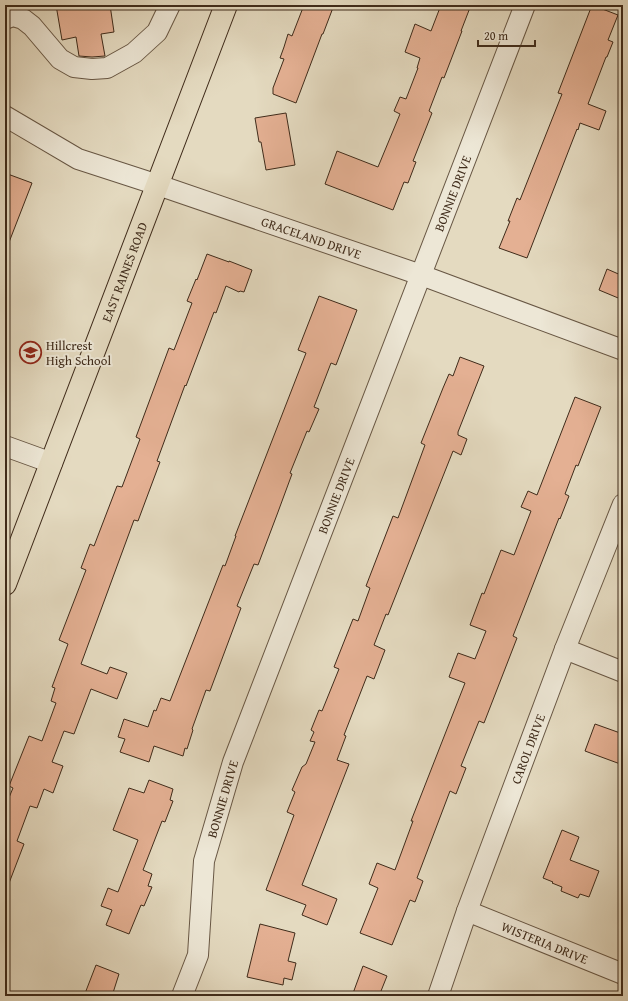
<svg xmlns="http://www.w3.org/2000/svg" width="628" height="1001" font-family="'Gentium Book Plus',serif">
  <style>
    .building { fill: #e4b093; stroke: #3f2b1a }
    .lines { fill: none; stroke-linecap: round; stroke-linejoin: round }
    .minor-casing { stroke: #685744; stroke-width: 22 }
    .major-casing { stroke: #3f2b1a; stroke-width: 24 }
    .minor { stroke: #ede7d6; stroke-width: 20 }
    .major { stroke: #e4dac0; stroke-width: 22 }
    .labels { text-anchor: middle; stroke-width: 4; stroke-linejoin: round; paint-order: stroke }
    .street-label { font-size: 13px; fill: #3f2b1a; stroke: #ede7d6 }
    .poi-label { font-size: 13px; fill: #3f2b1a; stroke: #ede7d6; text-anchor: start }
  </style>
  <rect width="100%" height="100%" fill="#e4dac0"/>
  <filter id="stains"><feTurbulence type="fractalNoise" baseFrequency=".005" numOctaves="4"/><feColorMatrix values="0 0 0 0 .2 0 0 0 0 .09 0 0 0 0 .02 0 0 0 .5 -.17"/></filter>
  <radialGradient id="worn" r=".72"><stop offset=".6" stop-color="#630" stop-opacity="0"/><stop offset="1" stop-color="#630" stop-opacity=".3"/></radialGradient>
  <g class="building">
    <polygon points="56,5 110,5 114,32 101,34 105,56 92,57 79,56 76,37 62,40"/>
    <polygon points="304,5 334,5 323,34 322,34 296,103 273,94 273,88 284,59 280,58 284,47 288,34 292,36"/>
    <polygon points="441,5 471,5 461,31 462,31 444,78 442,77 429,111 432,113 413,161 416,162 408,183 404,182 393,210 325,184 337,151 378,167 400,114 394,111 400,97 406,99 418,68 417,68 420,58 405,52 415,24 431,31"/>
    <polygon points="592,5 618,15 608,40 613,42 607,57 606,57 588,104 606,111 599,130 580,123 578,130 577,129 527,258 499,248 510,221 508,221 517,198 520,200 562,94 558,93"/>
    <polygon points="286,113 295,165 266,170 261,142 259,142 255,118"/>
    <polygon points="5,173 32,183 6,250 5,250"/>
    <polygon points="207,254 229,262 229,261 252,270 244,292 240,291 239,292 226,286 216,313 214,312 186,386 185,385 157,461 160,462 138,521 134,520 81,664 107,674 110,667 127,673 117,699 91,689 74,734 64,731 52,762 63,766 53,793 44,789 37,808 30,806 17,841 24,844 6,891 5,891 5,807 13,788 9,786 29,736 42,741 56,703 51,701 55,688 52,687 68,644 59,640 86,570 81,568 90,544 94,546 117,486 122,487 140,439 136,437 169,348 174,350 192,303 187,301 196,279 197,280"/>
    <polygon points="607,269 623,276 623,300 599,290"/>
    <polygon points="319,296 357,310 336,365 331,363 314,407 319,409 309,432 307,431 290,473 292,474 278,512 258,565 254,564 237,606 241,608 210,691 206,690 192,729 193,730 187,749 185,748 183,756 154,746 149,762 120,752 125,739 118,737 124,719 148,727 154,710 156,711 161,698 170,701 223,565 225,566 236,536 235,536 306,353 298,350"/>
    <polygon points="460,357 484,366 458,432 458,435 467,439 461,455 453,451 388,615 386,614 374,645 385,650 374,679 367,676 344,735 346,736 337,760 349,764 302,885 337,899 327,925 302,915 306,905 266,890 294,815 287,812 295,792 292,790 302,767 306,764 315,742 310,741 314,732 311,730 319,710 322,711 339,669 334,667 353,619 358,621 370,588 366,586 393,516 398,518 425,445 421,443 443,388 449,374 453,376"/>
    <polygon points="575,397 601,407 578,466 576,465 565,494 569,496 560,519 559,518 513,636 517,638 484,723 479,721 461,766 466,768 456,794 450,791 417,878 423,881 415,902 410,900 392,945 360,933 378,888 369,884 377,863 395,870 413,821 411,821 465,683 449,677 458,653 475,659 486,631 470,625 482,593 484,594 501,550 514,555 531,511 521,507 528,491 537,495"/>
    <polygon points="595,724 623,734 623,765 585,751"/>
    <polygon points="149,780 173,789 170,800 173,801 165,822 162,821 143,870 152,874 148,886 152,887 144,906 141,905 129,934 106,925 112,910 101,906 108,888 118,892 138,840 113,830 129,788 144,793"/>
    <polygon points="562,830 579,837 570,860 599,871 589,897 580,894 578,898 561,891 562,887 552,883 553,882 543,878"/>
    <polygon points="260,924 295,933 288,961 296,963 292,980 284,978 283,985 247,977"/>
    <polygon points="96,965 119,974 112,996 84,996"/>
    <polygon points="363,966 387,976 379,996 352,996"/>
  </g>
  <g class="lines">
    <defs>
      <g id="minor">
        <polyline points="5,19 13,16 23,19 32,26 60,59 74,67 92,69 107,68 134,53 157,32 170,5"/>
        <path id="s1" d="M5,116L78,159L158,185L421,275L623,350"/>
        <polyline points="5,446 52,463"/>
        <polyline points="565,649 623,672"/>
        <path id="s2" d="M467,911L623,974"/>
        <path id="s3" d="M182,996L198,955L204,861L233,762L525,5"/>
        <path id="s4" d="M438,996L467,911L565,649L623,504"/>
      </g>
      <g id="major">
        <path id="s5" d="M5,584L226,5"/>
      </g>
    </defs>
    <use href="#minor" class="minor-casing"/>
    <use href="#major" class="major-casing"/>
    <use href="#minor" class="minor"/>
    <use href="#major" class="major"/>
  </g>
  <defs>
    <symbol id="school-ring" viewBox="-11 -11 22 22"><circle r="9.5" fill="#ede7d6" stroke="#8f2418" stroke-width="1.5"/><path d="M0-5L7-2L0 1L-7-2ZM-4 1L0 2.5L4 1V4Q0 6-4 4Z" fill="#8f2418"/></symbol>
  </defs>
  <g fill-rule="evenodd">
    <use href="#school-ring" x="18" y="340" width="25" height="25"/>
  </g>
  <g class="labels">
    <g class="street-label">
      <text dy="5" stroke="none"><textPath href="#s3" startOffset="851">BONNIE DRIVE</textPath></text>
      <text dy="5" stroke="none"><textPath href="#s1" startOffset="331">GRACELAND DRIVE</textPath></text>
      <text dy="5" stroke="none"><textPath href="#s5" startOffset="334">EAST RAINES ROAD</textPath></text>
      <text dy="5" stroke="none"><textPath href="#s3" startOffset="527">BONNIE DRIVE</textPath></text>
      <text dy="5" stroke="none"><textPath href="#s4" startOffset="263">CAROL DRIVE</textPath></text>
      <text dy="5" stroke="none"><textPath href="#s3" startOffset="203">BONNIE DRIVE</textPath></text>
      <text dy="5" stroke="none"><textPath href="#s2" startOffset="84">WISTERIA DRIVE</textPath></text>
    </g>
    <g class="poi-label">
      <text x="46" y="350">Hillcrest<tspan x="46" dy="15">High School</tspan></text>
    </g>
  </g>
  <rect width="628" height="1001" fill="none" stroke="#e4dac0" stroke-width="20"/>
  <rect x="6" y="6" width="616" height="989" fill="none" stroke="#3f2b1a" stroke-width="2"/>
  <rect x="10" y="10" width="608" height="981" fill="none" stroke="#3f2b1a"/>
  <path d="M478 40v6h57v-6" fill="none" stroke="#3f2b1a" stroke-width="2"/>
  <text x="484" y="40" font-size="12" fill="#3f2b1a" stroke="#ede7d6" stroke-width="3" paint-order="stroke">20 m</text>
  <rect width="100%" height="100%" filter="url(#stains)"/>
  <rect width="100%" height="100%" fill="url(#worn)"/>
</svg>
